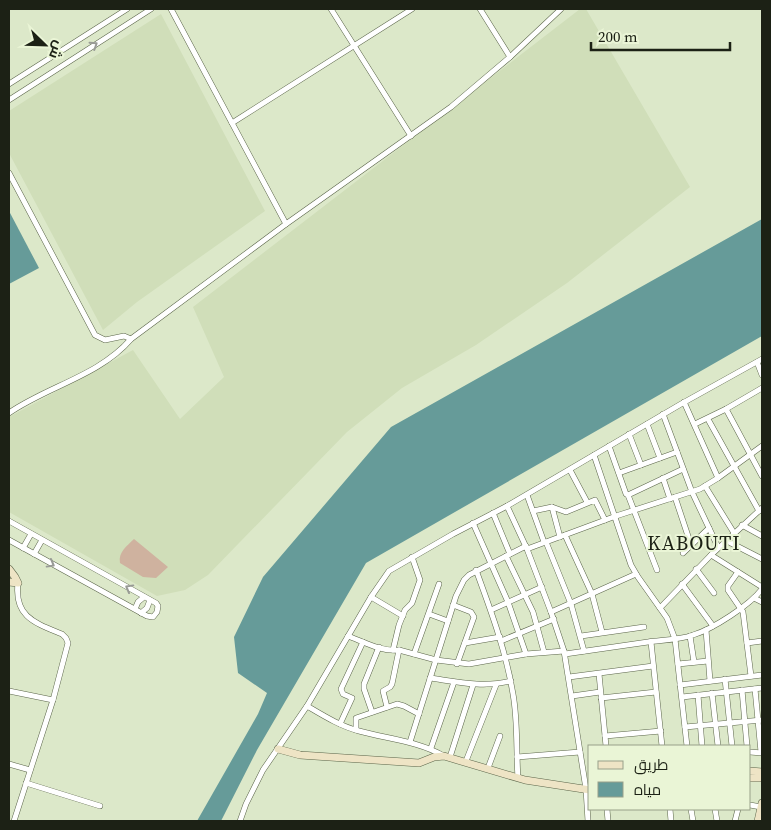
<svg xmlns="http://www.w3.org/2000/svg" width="771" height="830" font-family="'Source Serif 4',Cairo,serif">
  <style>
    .built { fill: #d0deb9 }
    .green { fill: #cfb29f }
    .water { fill: #669b99 }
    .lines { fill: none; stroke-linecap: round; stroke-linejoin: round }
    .street-casing { stroke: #5b654a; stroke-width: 6 }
    .secondary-casing { stroke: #5b654a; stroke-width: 8 }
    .street { stroke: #fff; stroke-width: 5 }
    .secondary { stroke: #eee4c5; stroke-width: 7 }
    .oneway { stroke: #999b96 }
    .labels { text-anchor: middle; stroke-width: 4; stroke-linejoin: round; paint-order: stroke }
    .quarter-label { font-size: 20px; letter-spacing: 1px; fill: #1c2115; stroke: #eaf5d6 }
  </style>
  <rect width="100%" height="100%" fill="#dce8c9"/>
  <g class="built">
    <polygon points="580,9 586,9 690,187 567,283 476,345 402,388 347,432 208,575 185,590 157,596 9,512 9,417 133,350 180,419 224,377 193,307"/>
    <polygon points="161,14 265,211 137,302 103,330 9,153 9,111"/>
  </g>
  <path class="green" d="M134,539L168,567L156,578L143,577L120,563C118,552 127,546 134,539Z"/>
  <g class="water">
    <polygon points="9,211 39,268 9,284"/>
    <polygon points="762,219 762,336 366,563 257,750 221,821 197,821 258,714 267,693 238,673 234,637 263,577 391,427"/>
  </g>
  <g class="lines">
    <defs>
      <g id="street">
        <polyline points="171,9 286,224"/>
        <polyline points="331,9 411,136"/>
        <polyline points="480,9 510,57"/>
        <polyline points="9,84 127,9"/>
        <polyline points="9,100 151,9"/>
        <polyline points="232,123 412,9"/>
        <polyline points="9,173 95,335 105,340 124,336 131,339"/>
        <polyline points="757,362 762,375"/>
        <polyline points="684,402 718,478"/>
        <polyline points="726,409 762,476"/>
        <path d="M9,413C48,386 99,376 131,339L286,224L451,107L510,57L561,9"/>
        <polyline points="663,414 692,492 718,547"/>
        <polyline points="709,421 759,511"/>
        <polyline points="647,424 660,458"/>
        <polyline points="695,424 726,409 762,388"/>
        <polyline points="629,434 641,465"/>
        <polyline points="609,446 626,494 628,495 657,570"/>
        <polyline points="594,455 631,565 638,577 667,618 675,639 687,746"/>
        <polyline points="570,470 587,502"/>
        <polyline points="619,473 677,452"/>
        <polyline points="663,478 670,499"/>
        <polyline points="705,486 734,533"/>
        <polyline points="527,495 544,542"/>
        <polyline points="628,495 683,469"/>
        <polyline points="675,497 691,545"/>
        <polyline points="507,506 527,549 551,612 564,651 586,789 588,821"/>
        <polyline points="552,507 560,537"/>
        <polyline points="533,511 552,507 566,512 595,500 605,520"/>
        <polyline points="493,513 510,554"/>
        <polyline points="9,521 156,603 158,606 157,612 153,617 147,616 9,540"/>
        <polyline points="473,523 508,602 526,654"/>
        <polyline points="742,525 762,536"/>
        <polyline points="565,535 592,594 602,632"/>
        <polyline points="725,540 762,559"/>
        <polyline points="546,542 571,604 584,651"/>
        <polyline points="23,548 31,534"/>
        <polyline points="527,549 616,516 700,489 718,478 762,446"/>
        <polyline points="683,553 709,528"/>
        <polyline points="34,554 42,540"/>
        <polyline points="711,555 762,587"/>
        <polyline points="506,556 533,612 544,652"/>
        <polyline points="696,569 714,593"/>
        <path d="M476,570C491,611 506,651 513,694C518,721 516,751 518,778"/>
        <polyline points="738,572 728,586 728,590 743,612 751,676"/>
        <polyline points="682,584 713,626"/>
        <polyline points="371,597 403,616"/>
        <polyline points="754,598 762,602"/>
        <polyline points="453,605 471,612 474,617 457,664"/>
        <polyline points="660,608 711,555 762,508"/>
        <polyline points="135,609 138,602 144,597"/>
        <polyline points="491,610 542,587"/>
        <polyline points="551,612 636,574"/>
        <polyline points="141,613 147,608 150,600"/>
        <polyline points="429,614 448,621"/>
        <polyline points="706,630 710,681"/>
        <path d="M348,636C364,642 382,652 399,650L436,660L469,664L526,654L564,651"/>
        <polyline points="581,636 644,627"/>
        <polyline points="690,636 694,662"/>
        <polyline points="501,641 554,619"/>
        <polyline points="651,642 662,746"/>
        <polyline points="465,643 500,637"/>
        <polyline points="747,643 762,641"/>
        <polyline points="393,650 399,625 405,610 412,603 420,580 412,557"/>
        <polyline points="414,654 439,584"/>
        <path d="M565,654C592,650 620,646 648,642C663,640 679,640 693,635C713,629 750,605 762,589"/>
        <polyline points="678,664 708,661"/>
        <polyline points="599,674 606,746"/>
        <polyline points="569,677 653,666"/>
        <path d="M430,678C458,682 483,688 511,681"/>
        <polyline points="725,679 732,746"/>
        <polyline points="680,685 762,675"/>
        <polyline points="755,689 761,752"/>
        <polyline points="742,690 747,746"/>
        <polyline points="9,691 53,700"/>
        <polyline points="712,693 718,746"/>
        <polyline points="698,695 702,746"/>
        <polyline points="572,696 600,692"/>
        <polyline points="682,697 762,688"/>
        <polyline points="601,698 656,692"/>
        <path d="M307,706C324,716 340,726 359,731C388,739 418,741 444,756"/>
        <polyline points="387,707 383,691 390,687 392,684 399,650"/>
        <polyline points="372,712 364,689 364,684 379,647"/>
        <polyline points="340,724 352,698 343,694 341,689 363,642"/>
        <polyline points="685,727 762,720"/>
        <polyline points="356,730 356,718 397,704 404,706 419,714"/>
        <polyline points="605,736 661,731"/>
        <polyline points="410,742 456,596 464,580 469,575 526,546"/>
        <polyline points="431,748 454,682"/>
        <polyline points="750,752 762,753"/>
        <polyline points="450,757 473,685"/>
        <polyline points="517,757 580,752"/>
        <polyline points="466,761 496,685"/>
        <polyline points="9,764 30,770"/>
        <polyline points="488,768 500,736"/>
        <polyline points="26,783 100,806"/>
        <polyline points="750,805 761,807"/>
        <polyline points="607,809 608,821"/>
        <polyline points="670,809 671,821"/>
        <polyline points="691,809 693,821"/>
        <polyline points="715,809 717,821"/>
        <path d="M14,821L53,700L68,643L66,638L62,634C35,623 14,617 18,583"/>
        <polyline points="240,821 246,804 263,770 307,706 371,597 389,571 453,534 507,506 681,404 762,359"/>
        <polyline points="735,821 738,809"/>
      </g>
      <g id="secondary">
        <polyline points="9,569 15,577 18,583 9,582"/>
        <polyline points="278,749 300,755 419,763 434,757 444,756 525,780 590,790"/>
        <polyline points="750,771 762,772"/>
        <polyline points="750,778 762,778"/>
        <polyline points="758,821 762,803"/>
      </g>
    </defs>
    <use href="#street" class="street-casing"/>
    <use href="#secondary" class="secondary-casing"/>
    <use href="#street" class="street"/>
    <use href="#secondary" class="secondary"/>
  </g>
  <defs><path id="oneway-chevron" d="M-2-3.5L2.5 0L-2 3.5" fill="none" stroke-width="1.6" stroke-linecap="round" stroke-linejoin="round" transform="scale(1.25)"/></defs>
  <g class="oneway">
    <use href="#oneway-chevron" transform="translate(94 45) rotate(-33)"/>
    <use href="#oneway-chevron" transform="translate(51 564) rotate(29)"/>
    <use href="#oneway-chevron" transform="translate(129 588) rotate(-151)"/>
  </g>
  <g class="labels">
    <g class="quarter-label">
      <text x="694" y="550">KABOUTI</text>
    </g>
  </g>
  <rect width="771" height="830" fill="none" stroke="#1c2115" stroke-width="20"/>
  <rect x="588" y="745" width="162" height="65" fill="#eaf5d6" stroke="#98a089"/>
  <rect x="598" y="761" width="25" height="8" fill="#eee4c5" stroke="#98a089"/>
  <text x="634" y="770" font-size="15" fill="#1c2115">طريق</text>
  <rect x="598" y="782" width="25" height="15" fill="#669b99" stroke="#98a089"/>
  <text x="634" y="795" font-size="15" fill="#1c2115">مياه</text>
  <g transform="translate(45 45) rotate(113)" stroke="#eaf5d6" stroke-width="4" paint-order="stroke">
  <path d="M0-4L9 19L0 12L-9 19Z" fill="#1c2115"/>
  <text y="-8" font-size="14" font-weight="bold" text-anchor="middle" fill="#1c2115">ش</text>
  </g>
  <path d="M591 42v8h139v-8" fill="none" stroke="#1c2115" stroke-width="2.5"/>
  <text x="598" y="42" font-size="15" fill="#1c2115" stroke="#eaf5d6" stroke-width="4" paint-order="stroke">200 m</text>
</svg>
